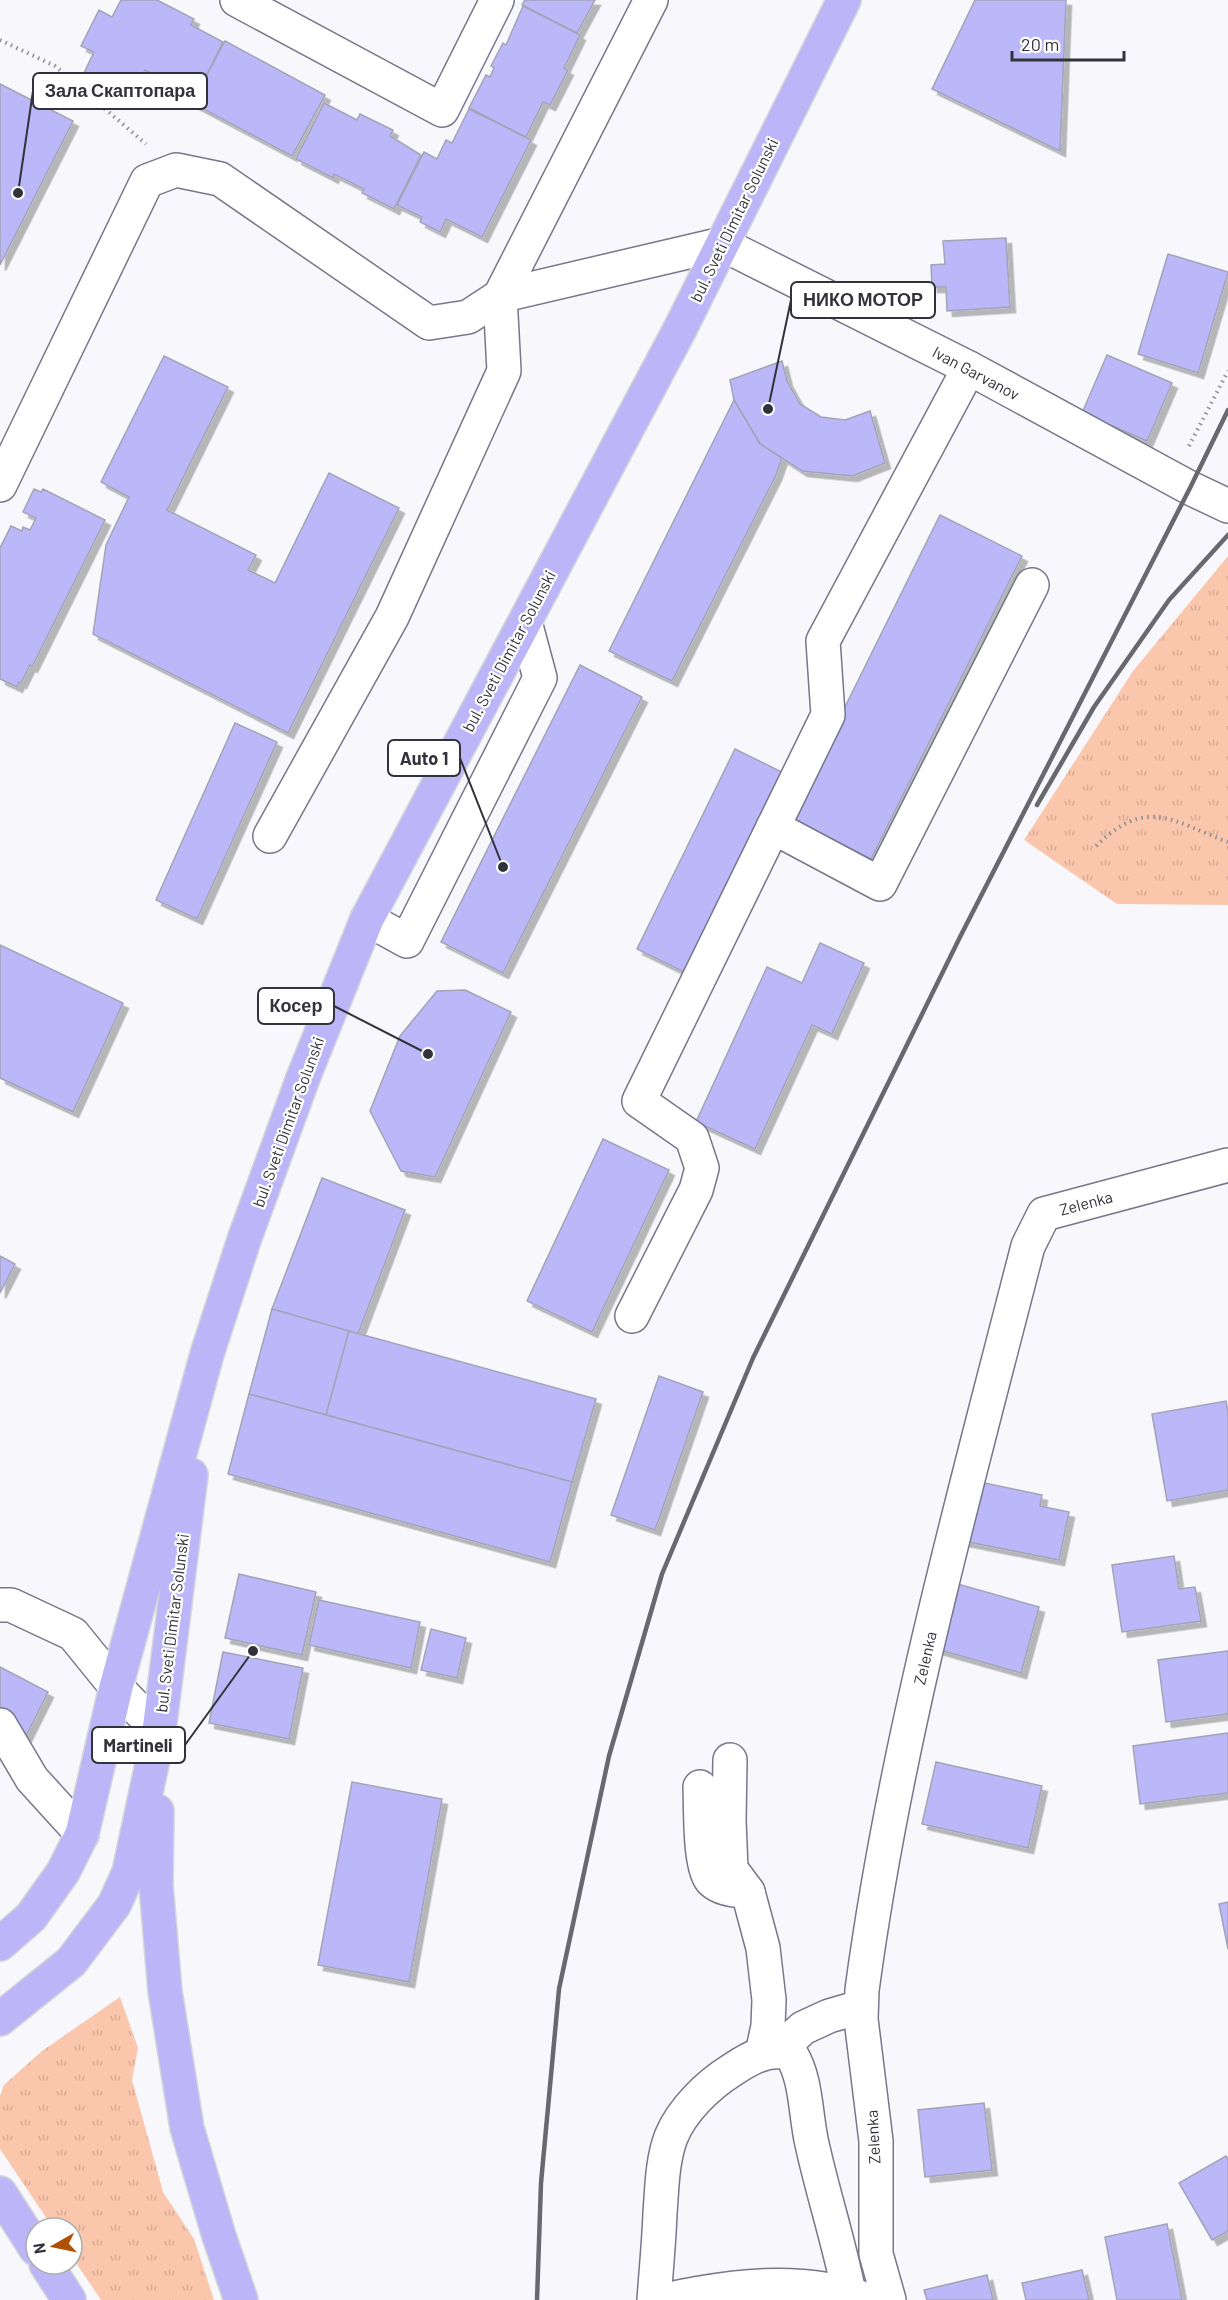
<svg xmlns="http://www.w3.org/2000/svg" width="1228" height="2300" font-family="Barlow,sans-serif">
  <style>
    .grass { fill: url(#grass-tufts) }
    .building { fill: #bbb8fa; stroke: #a3a3b8; stroke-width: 1.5; filter: url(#shadow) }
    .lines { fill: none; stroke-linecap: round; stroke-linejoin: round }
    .minor-casing { stroke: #77778a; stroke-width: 36 }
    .major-casing { stroke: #d6d6d8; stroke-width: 36 }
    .path { stroke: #8d8d93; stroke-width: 4; stroke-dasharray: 1.5 4.5; stroke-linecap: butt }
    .minor { stroke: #fff; stroke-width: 33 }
    .major { stroke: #bcb6f8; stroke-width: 33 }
    .rail { stroke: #68686f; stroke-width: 4.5 }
    .labels { text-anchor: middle; stroke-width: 4.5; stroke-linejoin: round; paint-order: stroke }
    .street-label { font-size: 16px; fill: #32323a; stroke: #fff }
    .leader { fill: none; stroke: #32323a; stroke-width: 2 }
    .callout-dot { fill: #32323a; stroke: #fff; stroke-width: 2 }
    .callout { fill: #fff; stroke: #32323a; stroke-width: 2 }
    .callout-label { font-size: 18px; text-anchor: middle; font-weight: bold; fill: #32323a }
  </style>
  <defs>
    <pattern id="grass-tufts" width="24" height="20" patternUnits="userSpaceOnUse" patternTransform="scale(1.5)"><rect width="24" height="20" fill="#fac7ad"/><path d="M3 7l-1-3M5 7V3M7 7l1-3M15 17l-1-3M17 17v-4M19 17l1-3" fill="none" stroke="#d7ab96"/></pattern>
    <filter id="shadow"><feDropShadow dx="5.5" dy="5.5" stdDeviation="0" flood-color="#0004"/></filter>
  </defs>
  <rect width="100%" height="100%" fill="#f8f8fc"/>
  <g class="grass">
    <polygon points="1228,556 1228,905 1117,904 1024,840 1133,671"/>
    <polygon points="120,1997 138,2048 132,2080 163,2192 194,2239 214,2300 101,2300 72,2257 72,2228 53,2228 0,2149 0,2096 4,2085 42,2051"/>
  </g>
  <g class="building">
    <polygon points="121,0 157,0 194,19 191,25 223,42 196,96 145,70 131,97 84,73 94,52 81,46 99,10 112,17"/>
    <polygon points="525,0 595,0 577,33 522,5"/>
    <polygon points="975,0 1066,0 1060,151 932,89"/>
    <polygon points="523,6 580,35 564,68 568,70 550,105 543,102 526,137 469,108 486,75 490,77 494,68 491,66 503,43 506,45"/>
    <polygon points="225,41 325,95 292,156 192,103"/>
    <polygon points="0,84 73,121 0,265"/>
    <polygon points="324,103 357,120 360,114 393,130 390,136 421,155 394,209 362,193 364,189 334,174 333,178 296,159"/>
    <polygon points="469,109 531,140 482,237 446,219 440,232 420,222 422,217 397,205 424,152 437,159 446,140 452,143"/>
    <polygon points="1006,238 1010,307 947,311 946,287 932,287 931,265 945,264 943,241"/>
    <polygon points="1168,254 1228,272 1198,373 1138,354"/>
    <polygon points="1107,355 1172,383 1147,441 1082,413"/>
    <polygon points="164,356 228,387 167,510 256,555 248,570 275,583 329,473 399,508 288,733 93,634 106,545 129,497 101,482"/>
    <polygon points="782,361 787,381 800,404 821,417 845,420 870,411 885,463 852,476 802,471 760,444 734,400 730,380"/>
    <polygon points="734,400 760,444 782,458 776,475 672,681 609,651"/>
    <polygon points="34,489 41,492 43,489 105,520 32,667 30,665 21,683 19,682 17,687 0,679 0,548 11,526 22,531 23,527 30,530 36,518 23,512"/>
    <polygon points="940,515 1022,556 871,859 790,818"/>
    <polygon points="580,665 642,697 503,973 441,942"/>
    <polygon points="235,723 277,742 197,919 156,900"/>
    <polygon points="735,749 790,776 692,976 637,949"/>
    <polygon points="820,943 864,963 832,1034 812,1025 755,1149 696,1122 767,967 802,983"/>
    <polygon points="0,945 123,1003 73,1112 0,1078"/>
    <polygon points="465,990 511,1012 435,1177 401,1171 370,1111 400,1036 437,991"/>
    <polygon points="603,1139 669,1170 592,1332 527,1301"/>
    <polygon points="322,1178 405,1210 358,1334 272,1309"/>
    <polygon points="0,1256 15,1264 0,1293"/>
    <polygon points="272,1309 349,1331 326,1415 249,1394"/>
    <polygon points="349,1331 596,1399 572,1482 326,1415"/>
    <polygon points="659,1376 703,1392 655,1530 611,1515"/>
    <polygon points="249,1394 572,1482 550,1562 228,1474"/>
    <polygon points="1226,1401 1228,1412 1228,1490 1167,1501 1152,1414"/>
    <polygon points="975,1481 1042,1495 1040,1506 1069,1512 1059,1560 963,1541"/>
    <polygon points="1174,1556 1179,1589 1195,1587 1201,1621 1122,1632 1112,1565"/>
    <polygon points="239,1574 316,1592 302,1655 225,1638"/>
    <polygon points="954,1583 1039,1607 1021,1673 936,1649"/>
    <polygon points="319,1600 420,1622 411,1668 309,1645"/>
    <polygon points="431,1629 466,1638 457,1678 421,1670"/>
    <polygon points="1228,1651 1228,1714 1166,1722 1158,1660"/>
    <polygon points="223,1652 303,1668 289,1739 209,1723"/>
    <polygon points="0,1667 48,1692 23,1742 0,1731"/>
    <polygon points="1228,1733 1228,1793 1140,1804 1133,1746"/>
    <polygon points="936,1762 1042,1786 1028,1848 922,1824"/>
    <polygon points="352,1782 442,1799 409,1982 318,1965"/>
    <polygon points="1228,1902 1228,1949 1219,1904"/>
    <polygon points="984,2103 992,2170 925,2177 918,2110"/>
    <polygon points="1226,2156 1228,2159 1228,2231 1212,2240 1179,2183"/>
    <polygon points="1167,2224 1182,2300 1117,2300 1105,2237"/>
    <polygon points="1082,2270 1089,2300 1026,2300 1022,2283"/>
    <polygon points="987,2275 993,2300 927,2300 924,2290"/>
  </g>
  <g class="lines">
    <defs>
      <g id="minor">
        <polyline points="237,0 442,110 497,0"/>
        <polyline points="0,485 147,181 176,170 220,179 429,323 468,317 500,296 651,0"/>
        <polyline points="773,827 880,884 1032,585"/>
        <polyline points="270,836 392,617 504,371 500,296 722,244 969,368 1190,488 1228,506"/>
        <polyline points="367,919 407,941 540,678 525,622"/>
        <polyline points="632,1316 696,1190 702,1168 692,1138 639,1101 828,715 823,641 969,368"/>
        <polyline points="0,1605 11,1605 73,1634 116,1687 159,1731"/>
        <polyline points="0,1725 32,1779 82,1834"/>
        <polyline points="730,1760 729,1821 731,1869 748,1892 763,1948 769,2000 768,2026 762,2054"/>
        <path d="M700,1787C701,1807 699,1869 712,1881C722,1890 736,1890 748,1892"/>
        <polyline points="779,2050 803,2028 829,2016 860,2007"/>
        <path d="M654,2300C656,2271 659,2242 660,2213C662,2188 662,2161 671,2137C682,2110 708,2085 732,2070C750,2058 769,2047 791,2054C807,2080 805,2114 812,2144C823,2194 839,2242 849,2293"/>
        <path d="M669,2300C679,2296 691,2295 701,2293C755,2283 816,2281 868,2300"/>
        <path d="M889,2300L876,2254V2141L861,2019L862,1990C896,1738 965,1492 1028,1246L1044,1214L1228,1165"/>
      </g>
      <g id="major">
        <polyline points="157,1811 156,1885 165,1991 187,2128 219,2236 241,2300"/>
        <polyline points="0,1944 31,1917 63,1872 82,1834 116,1687 207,1354 244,1240 303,1078 367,919 680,329 844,0"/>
        <polyline points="0,2019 71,1962 114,1905 129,1872 159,1731 191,1475"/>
        <polyline points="0,2193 36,2249"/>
        <polyline points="46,2264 69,2300"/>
      </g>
    </defs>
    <use href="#minor" class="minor-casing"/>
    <use href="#major" class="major-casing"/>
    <g class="path">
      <polyline points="0,40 55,66 146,144"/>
      <polyline points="1189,446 1228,371"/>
      <path d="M1096,846C1147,796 1172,821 1228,842"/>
    </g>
    <use href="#minor" class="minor"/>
    <use href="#major" class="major"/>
    <g class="rail">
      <polyline points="1037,805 1094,707 1169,600 1228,535"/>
      <polyline points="537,2300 541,2183 559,1989 609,1756 662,1574 753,1358 961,935 1190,488 1228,410"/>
    </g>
  </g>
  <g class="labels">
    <g class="street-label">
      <text transform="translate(734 220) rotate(-64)" y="6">bul. Sveti Dimitar Solunski</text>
      <text transform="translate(976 373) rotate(28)" y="6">Ivan Garvanov</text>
      <text transform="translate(509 651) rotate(-62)" y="6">bul. Sveti Dimitar Solunski</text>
      <text transform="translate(288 1122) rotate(-70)" y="6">bul. Sveti Dimitar Solunski</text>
      <text transform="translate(1086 1203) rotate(-15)" y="6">Zelenka</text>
      <text transform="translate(172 1623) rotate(-83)" y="6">bul. Sveti Dimitar Solunski</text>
      <text transform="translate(925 1658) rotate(-77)" y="6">Zelenka</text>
      <text transform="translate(873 2137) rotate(-93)" y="6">Zelenka</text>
    </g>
  </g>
  <path class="leader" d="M18 193L33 91M768 409L791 300M503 867L460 758M428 1054L334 1006M253 1651L185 1745"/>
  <g class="callout-dot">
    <circle cx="18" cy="193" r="6"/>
    <circle cx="768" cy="409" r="6"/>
    <circle cx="503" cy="867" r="6"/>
    <circle cx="428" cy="1054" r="6"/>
    <circle cx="253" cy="1651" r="6"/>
  </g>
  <g class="callout">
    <rect x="33" y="73" width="174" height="36" rx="6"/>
    <rect x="791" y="282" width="144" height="36" rx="6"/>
    <rect x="388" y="740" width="72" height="36" rx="6"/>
    <rect x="258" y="988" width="76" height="36" rx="6"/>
    <rect x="92" y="1727" width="93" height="36" rx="6"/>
  </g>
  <g class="callout-label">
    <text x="120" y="97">Зала Скаптопара</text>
    <text x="863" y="306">НИКО МОТОР</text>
    <text x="424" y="765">Auto 1</text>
    <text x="296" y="1012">Косер</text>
    <text x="138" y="1752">Martineli</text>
  </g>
  <g transform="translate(54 2246) rotate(261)"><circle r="28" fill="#ffffff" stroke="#adadb0" stroke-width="1.5"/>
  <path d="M0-4.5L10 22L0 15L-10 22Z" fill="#af5004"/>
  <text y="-9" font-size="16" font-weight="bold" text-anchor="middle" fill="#32323a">N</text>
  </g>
  <path d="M1012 51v9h112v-9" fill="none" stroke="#32323a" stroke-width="3"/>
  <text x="1021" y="51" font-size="18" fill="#32323a" stroke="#ffffff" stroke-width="4.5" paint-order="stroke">20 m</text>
</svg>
